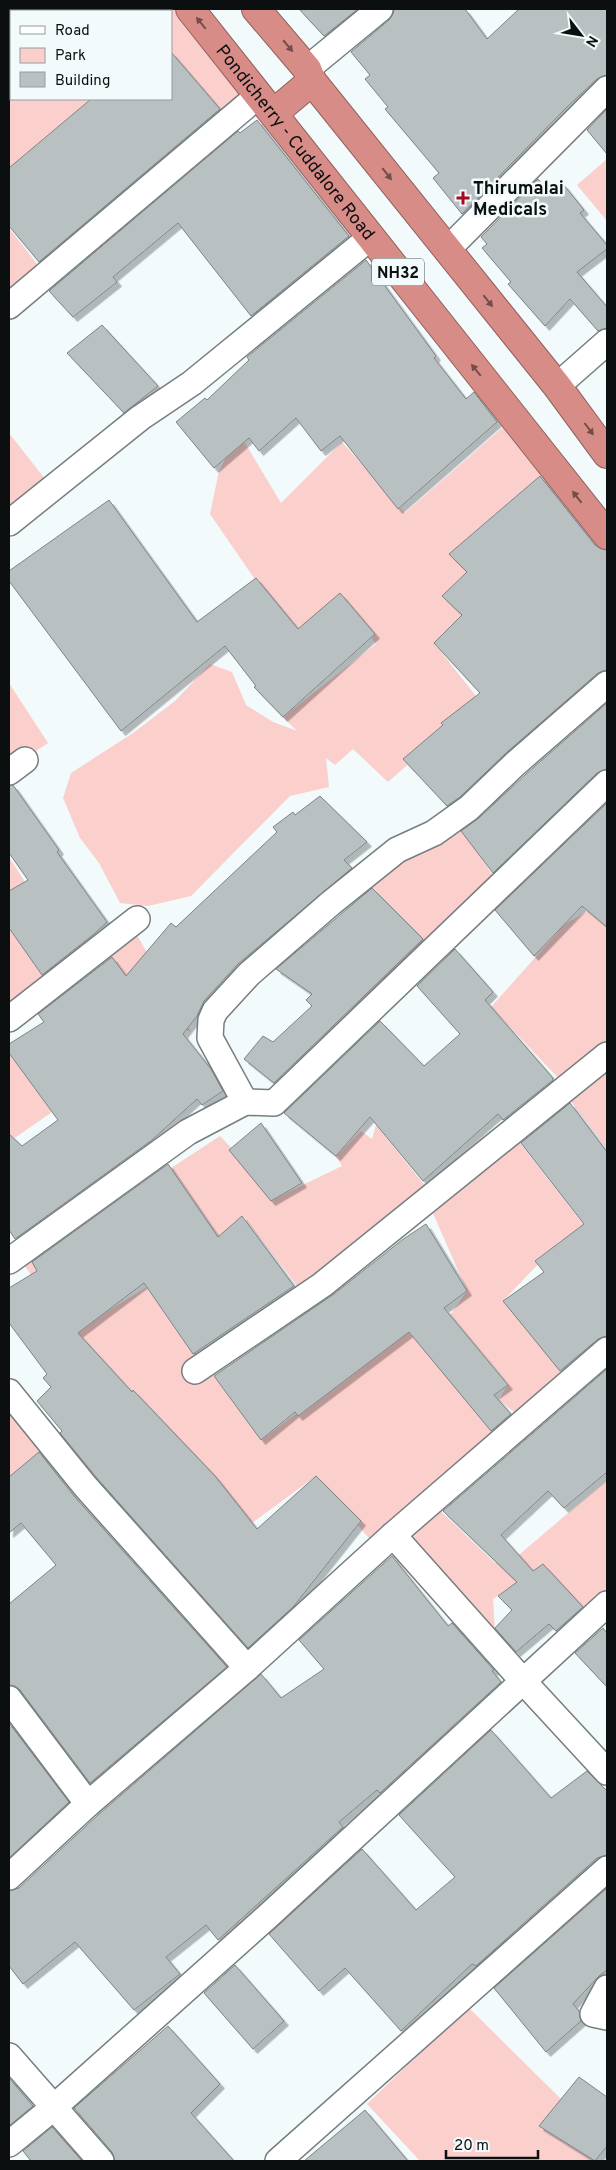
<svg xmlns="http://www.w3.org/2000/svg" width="616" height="2170" font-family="Overpass,sans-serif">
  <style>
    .green { fill: #facfcc }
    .building { fill: #b8c0c2; stroke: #7d8486; filter: url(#shadow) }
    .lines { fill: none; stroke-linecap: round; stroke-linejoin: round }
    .street-casing { stroke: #777e80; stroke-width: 28 }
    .highway-casing { stroke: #91605d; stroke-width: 30 }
    .street { stroke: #fff; stroke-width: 25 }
    .highway { stroke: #d88c87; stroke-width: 28 }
    .oneway { fill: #724e4b }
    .poi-dot { fill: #a40a21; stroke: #f2fafc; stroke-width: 2 }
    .labels { text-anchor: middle; stroke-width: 5; stroke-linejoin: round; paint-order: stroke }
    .shield { fill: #f2fafc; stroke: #515656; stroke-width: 1 }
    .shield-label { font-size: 16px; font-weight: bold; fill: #0c0f0f }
    .street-label { font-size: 18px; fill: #0c0f0f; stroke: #f2fafc }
    .poi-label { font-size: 18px; font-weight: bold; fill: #0c0f0f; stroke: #f2fafc; text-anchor: start }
  </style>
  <defs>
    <filter id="shadow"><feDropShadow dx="4.5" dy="4.5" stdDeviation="0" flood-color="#0004"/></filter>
  </defs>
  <rect width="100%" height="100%" fill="#f2fafc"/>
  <g class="green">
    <polygon points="80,9 184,9 253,87 221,110 171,52 171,11 77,11"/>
    <polygon points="9,34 11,38 11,99 91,99 9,168"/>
    <polygon points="607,159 607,221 577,185"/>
    <polygon points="9,228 41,269 9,293"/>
    <polygon points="510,421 548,469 449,554 467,572 442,596 462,615 434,643 480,701 388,782 353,749 335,765 326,758 329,787 290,796 191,896 148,906 120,903 99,863 80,838 63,798 71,773 133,733 175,701 210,664 232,672 246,705 273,722 297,731 283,717 376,644 340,593 293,635 210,514 219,471 239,433 281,503 342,442 405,513"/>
    <polygon points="9,433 52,488 9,523"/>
    <polygon points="9,683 48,743 9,769"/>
    <polygon points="457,822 500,886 375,1007 330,968 394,967 418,938 363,877"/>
    <polygon points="9,857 25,882 9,891"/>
    <polygon points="588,911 604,925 607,922 607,1049 563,1083 491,1007 565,924"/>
    <polygon points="131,924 191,1032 161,1020 102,953"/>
    <polygon points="9,928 47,982 9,1012"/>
    <polygon points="9,1053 52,1112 9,1142"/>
    <polygon points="607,1055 607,1149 563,1091"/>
    <polygon points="376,1125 430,1192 301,1291 243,1216 218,1237 171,1168 220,1136 278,1197 342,1166 336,1156 361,1131 372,1139"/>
    <polygon points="516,1138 594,1238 577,1254 561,1240 504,1300 565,1376 515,1413 499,1400 508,1384 450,1315 467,1291 432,1211"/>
    <polygon points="47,1248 101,1315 147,1287 261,1440 410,1329 498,1440 374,1544 316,1476 252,1523 84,1339 76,1337 24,1265"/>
    <polygon points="9,1400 52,1453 9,1488"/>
    <polygon points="607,1480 607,1604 591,1618 543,1564 493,1599 495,1633 396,1539 431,1502 495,1563 520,1554"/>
    <polygon points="468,2007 561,2099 539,2126 596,2161 420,2161 367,2104"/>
  </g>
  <g class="building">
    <polygon points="299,9 358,9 324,36"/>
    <polygon points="394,9 465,9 487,39 519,9 607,9 607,75 597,79 567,107 462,214 433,178 439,173 385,109 388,107 365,79 370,75 351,52 389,20 393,14"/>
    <polygon points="171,52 220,109 39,262 9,226 9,168 91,99 171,99"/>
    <polygon points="607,109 607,154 587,130"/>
    <polygon points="257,120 349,236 251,316 178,223 113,277 117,282 73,317 49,291 238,131 240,133"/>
    <polygon points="538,179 550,194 563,184 584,210 580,213 607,245 607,249 577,272 607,307 607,328 598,331 570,299 545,326 508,284 511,282 482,248 487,244 481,237"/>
    <polygon points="366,260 436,356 434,358 466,399 474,392 497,422 398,509 340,436 321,451 296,418 259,451 249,438 214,468 176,422 205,398 207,400 249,360 247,357"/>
    <polygon points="102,325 158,386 124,413 67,353"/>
    <polygon points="540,476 595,545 601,549 607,550 607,670 598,673 506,753 460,797 447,806 403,759 443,725 441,723 480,693 434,643 462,615 442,596 467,572 449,554"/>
    <polygon points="109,500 197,622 256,578 298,629 340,593 375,634 283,717 254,687 256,686 225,646 121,731 9,581 9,571"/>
    <polygon points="607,703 607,769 597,773 493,873 461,831 479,818 525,775"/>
    <polygon points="13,785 59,850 57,852 107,922 94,934 42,975 9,928 9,891 28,880 9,853 9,786"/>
    <polygon points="320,796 367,842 344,860 352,868 238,964 204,1001 197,1016 183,1034 211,1069 223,1091 202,1105 197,1099 152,1140 15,1239 9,1230 9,1134 22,1146 58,1120 9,1053 9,1044 44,1022 38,1014 112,957 126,976 171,923 176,927 277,832 273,827 293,812 295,815"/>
    <polygon points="607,803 607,927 582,906 534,956 495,910"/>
    <polygon points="372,888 423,939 274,1083 244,1059 263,1036 273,1042 312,1006 306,1000 312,994 276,969"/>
    <polygon points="455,949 493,992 485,1000 552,1077 553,1080 503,1120 498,1114 423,1181 370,1117 336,1156 284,1113 380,1021 424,1066 460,1034 417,986"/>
    <polygon points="570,1103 607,1152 607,1336 598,1339 560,1371 503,1301 544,1272 535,1261 584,1224 521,1143"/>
    <polygon points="261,1123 302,1183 271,1201 229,1150"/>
    <polygon points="168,1164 218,1237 242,1216 294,1286 193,1354 144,1283 78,1333 132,1392 133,1390 215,1476 257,1529 316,1476 361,1521 294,1606 248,1648 96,1477 60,1433 62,1431 37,1401 51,1387 43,1378 47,1374 9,1323 9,1288 37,1271 32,1262"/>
    <polygon points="426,1224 467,1291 444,1308 508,1385 494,1395 511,1414 491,1431 409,1332 298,1416 295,1412 261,1440 214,1376 334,1294 402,1240"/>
    <polygon points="607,1369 607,1472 564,1508 548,1491 501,1535 533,1571 543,1564 583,1607 556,1631 549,1624 516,1652 495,1628 512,1610 498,1596 517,1582 443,1511"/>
    <polygon points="39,1452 74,1496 227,1667 90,1783 20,1690 15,1686 9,1685 9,1604 56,1565 21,1523 9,1533 9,1477"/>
    <polygon points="392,1556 448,1626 452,1623 494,1670 492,1671 501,1682 380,1793 377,1790 339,1822 343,1827 218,1940 206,1925 166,1957 180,1974 134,2010 75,1942 23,1984 9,1966 9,1891 19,1888 98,1815 261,1674 281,1698 324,1669 299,1640"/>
    <polygon points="603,1628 607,1633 607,1687 575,1653"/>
    <polygon points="9,1723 69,1802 9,1858"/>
    <polygon points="491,1730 551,1798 587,1771 607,1791 607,1855 597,1858 476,1966 472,1964 401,2031 345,1968 319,1991 269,1934 362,1849 416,1910 455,1877 399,1815"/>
    <polygon points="607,1888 607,1970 599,1976 573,2004 579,2011 581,2021 546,2052 494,1988"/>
    <polygon points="235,1965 284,2021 253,2049 204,1993"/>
    <polygon points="168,2026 220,2084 191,2113 234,2161 115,2161 112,2152 74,2108"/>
    <polygon points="579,2077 607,2097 607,2146 595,2161 539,2126"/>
    <polygon points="9,2078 33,2106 9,2126"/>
    <polygon points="365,2110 408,2161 304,2161"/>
    <polygon points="52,2127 82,2161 31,2161 23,2151"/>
  </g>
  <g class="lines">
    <defs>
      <g id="street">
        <polyline points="307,69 380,9"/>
        <polyline points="447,250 607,89"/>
        <polyline points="9,306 259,95"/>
        <polyline points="557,386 607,342"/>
        <polyline points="9,523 140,418 192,383 371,237"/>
        <polyline points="9,772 25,760"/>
        <polyline points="9,1019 137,919"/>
        <polyline points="245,1102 210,1038 211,1020 215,1011 249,974 331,903 397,850 434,833 469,808 515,764 607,684"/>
        <polyline points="9,1261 188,1132 245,1102 274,1103 607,783"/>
        <polyline points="195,1371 322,1285 607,1055"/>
        <polyline points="9,1392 85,1486 247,1668"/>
        <polyline points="393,1535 523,1681 607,1772"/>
        <polyline points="9,1699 88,1804"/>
        <polyline points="9,1877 88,1804 247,1668 393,1535 607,1350"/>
        <polyline points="607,1988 593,2014 607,2017"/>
        <polyline points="9,2056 101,2161"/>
        <polyline points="9,2144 53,2108 268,1916 607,1604"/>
        <polyline points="278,2161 607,1869"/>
      </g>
      <g id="highway">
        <path id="s1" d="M190,9L607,535"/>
        <polyline points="256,9 307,69 312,81 557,386 607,454"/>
        <polyline points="274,113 312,81"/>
      </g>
    </defs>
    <use href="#street" class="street-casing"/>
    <use href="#highway" class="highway-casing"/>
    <use href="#street" class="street"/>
    <use href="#highway" class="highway"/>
  </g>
  <defs><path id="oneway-solid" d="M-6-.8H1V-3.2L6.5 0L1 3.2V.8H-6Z" transform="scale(1.25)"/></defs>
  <g class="oneway">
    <use href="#oneway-solid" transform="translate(201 23) rotate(-129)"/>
    <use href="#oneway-solid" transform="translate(288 46) rotate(50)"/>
    <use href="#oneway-solid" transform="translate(387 174) rotate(52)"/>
    <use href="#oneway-solid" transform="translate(488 301) rotate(51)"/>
    <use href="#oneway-solid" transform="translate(476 370) rotate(-129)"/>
    <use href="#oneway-solid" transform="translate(589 429) rotate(53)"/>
    <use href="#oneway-solid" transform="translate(577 497) rotate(-128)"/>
  </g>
  <path class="poi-dot" d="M460.5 190.5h5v5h5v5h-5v5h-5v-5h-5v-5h5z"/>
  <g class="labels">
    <rect class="shield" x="372" y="258.5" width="52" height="27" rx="4"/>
    <g class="shield-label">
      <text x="398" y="278">NH32</text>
    </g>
    <g class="street-label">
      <text dy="6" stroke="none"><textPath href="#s1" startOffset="170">Pondicherry - Cuddalore Road</textPath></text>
    </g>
    <g class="poi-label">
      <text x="473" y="194">Thirumalai<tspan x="473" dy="21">Medicals</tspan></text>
    </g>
  </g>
  <rect width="616" height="2170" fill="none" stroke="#0c0f0f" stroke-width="20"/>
  <rect x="10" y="10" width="162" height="90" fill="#f2fafc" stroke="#969c9d"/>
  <rect x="20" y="26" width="25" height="8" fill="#ffffff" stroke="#969c9d"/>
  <text x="55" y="35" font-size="15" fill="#0c0f0f">Road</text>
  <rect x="20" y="48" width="25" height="15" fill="#facfcc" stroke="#969c9d"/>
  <text x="55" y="60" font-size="15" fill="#0c0f0f">Park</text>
  <rect x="20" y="72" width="25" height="15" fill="#b8c0c2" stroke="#969c9d"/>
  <text x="55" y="85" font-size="15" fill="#0c0f0f">Building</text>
  <g transform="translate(581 35) rotate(121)" stroke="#f2fafc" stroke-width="4" paint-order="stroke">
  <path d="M0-4L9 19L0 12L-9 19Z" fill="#0c0f0f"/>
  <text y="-8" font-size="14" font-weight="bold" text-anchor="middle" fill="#0c0f0f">N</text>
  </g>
  <path d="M446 2150v8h92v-8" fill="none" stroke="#0c0f0f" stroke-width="2.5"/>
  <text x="454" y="2150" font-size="15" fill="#0c0f0f" stroke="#f2fafc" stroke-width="4" paint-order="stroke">20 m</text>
</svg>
